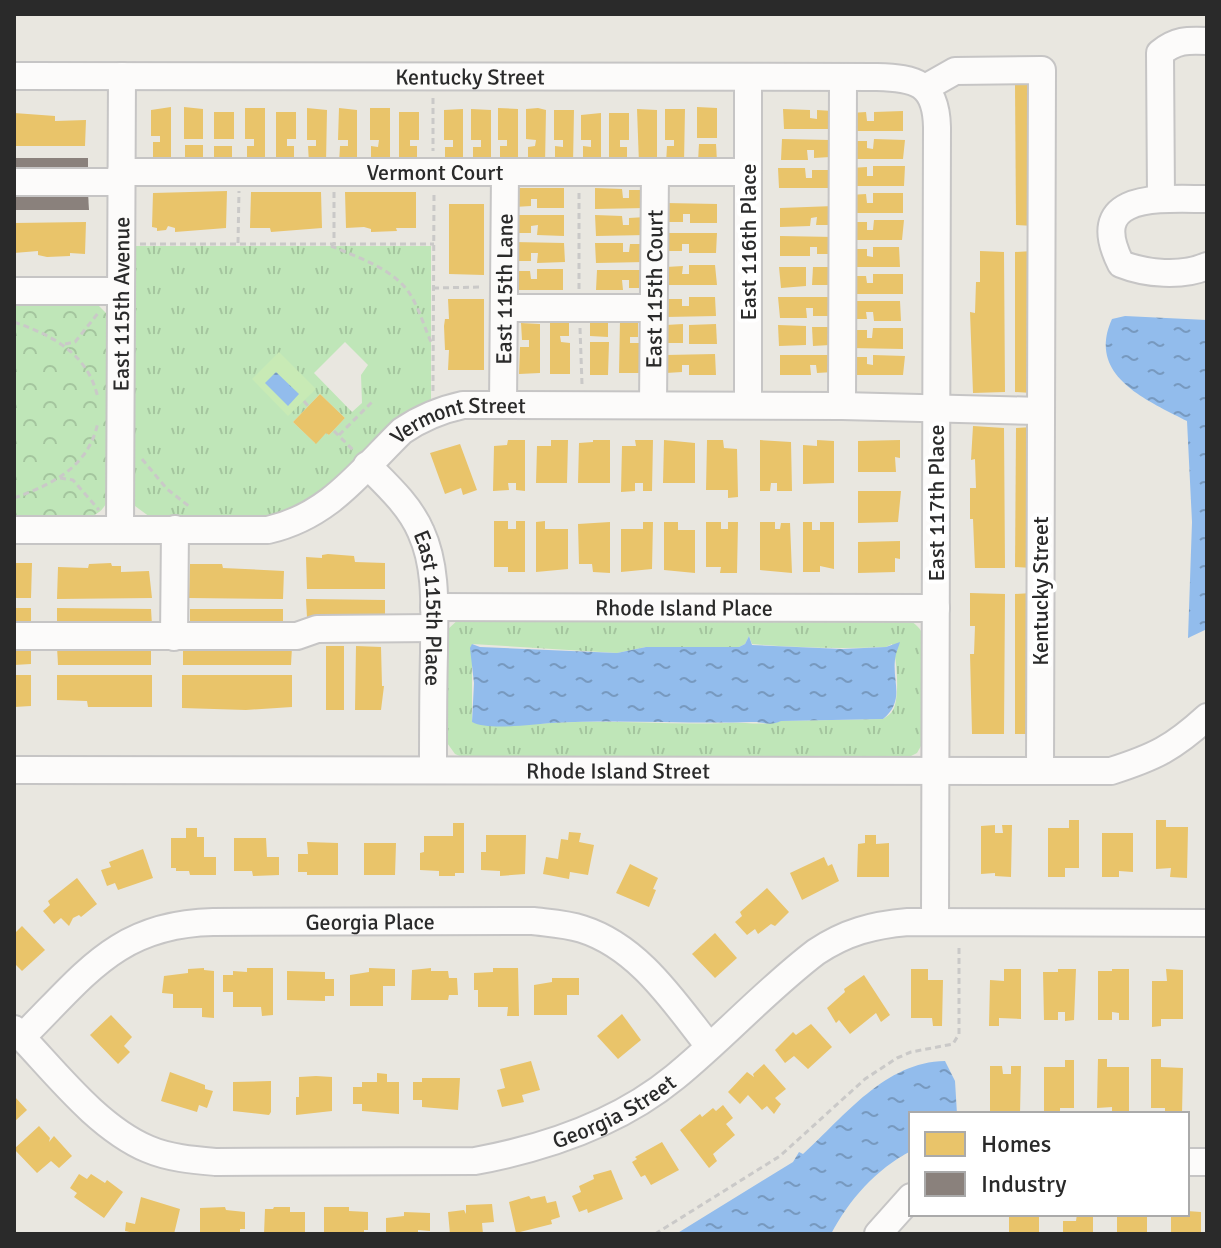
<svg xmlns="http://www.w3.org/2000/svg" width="1221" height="1248" font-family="Signika,sans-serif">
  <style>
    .grass { fill: url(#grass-tufts); fill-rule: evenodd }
    .park { fill: url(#park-crowns) }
    .pitch { fill: #c8eab5 }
    .water { fill: url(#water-ripples) }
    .homes { fill: #e9c46a }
    .industry { fill: #8a817c }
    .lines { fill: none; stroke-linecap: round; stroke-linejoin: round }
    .minor-casing { stroke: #c6c5c5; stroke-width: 30 }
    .path { stroke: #cac9c8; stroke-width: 3; stroke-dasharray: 6 4; stroke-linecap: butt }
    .minor { stroke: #fcfbfa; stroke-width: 26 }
    .labels { text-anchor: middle; stroke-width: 8; stroke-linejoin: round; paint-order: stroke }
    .street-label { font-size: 22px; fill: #2a2a2a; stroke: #fff }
  </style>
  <defs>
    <pattern id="grass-tufts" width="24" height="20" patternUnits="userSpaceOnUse" patternTransform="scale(2)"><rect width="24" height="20" fill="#bfe6b8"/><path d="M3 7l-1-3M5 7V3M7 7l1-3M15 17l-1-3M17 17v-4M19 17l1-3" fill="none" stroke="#a4c59e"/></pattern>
    <pattern id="park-crowns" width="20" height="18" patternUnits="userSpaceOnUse" patternTransform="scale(2)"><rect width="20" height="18" fill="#bfe6b8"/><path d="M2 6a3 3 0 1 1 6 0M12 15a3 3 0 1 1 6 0" fill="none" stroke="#a4c59e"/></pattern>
    <pattern id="water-ripples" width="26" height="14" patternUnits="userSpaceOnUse" patternTransform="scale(2)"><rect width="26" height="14" fill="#92bcec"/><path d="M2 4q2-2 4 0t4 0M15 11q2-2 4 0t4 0" fill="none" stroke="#7799bf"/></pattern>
  </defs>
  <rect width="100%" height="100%" fill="#e9e7e0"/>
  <g class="grass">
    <path d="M133,246H431V400L404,414L323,491L290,511L263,517H150L135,506L132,500ZM345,342L368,365L361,375L362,403L352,412L314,373ZM320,394L345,418L329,435L326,433L315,443L293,422Z"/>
    <path d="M460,618L906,619C915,622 921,629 924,637L921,746L917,753L907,758L462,757L455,754L445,740L447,630ZM749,636L752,644C797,648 841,649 886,647L892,644C897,657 900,698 893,710C891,714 887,716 883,719L780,721C769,726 741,722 726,723C677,725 627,721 577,722C542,722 507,729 472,722V644L617,653L646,647H739L745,644Z"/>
  </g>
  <path class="park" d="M14,303H88L98,305L106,313L108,499C104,510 98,514 87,518H14Z"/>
  <polygon class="pitch" points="279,352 316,389 288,416 252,379"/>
  <g class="water">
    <path d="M1125,316L1207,320V629L1188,638L1192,522L1187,421C1147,400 1086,376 1112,319Z"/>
    <polygon points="276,372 299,394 288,406 265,383"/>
    <path d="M749,636L752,645L842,649L886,647L900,642C899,646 897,650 896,654C890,680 907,699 883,719L781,721C769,727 763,721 751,722C685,724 618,719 552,723C532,724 489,731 472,722L474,683L470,648L472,644L480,647L617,653L646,647H739L745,644Z"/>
    <path d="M945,1061L955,1081L957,1114H911V1151C876,1169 849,1200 831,1234H676L793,1162L799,1152L803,1154C845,1116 885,1062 945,1061Z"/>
  </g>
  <g class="homes">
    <polygon points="1015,85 1034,85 1034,226 1016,225"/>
    <polygon points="171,107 171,159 153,159 153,142 160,142 160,136 151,136 151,110"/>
    <polygon points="184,107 203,109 203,139 184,139"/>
    <polygon points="697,107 717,108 717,138 697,138"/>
    <polygon points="245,108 265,108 265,162 247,163 247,146 254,146 254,139 245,139"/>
    <polygon points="307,108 327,110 326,163 309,163 308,146 316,146 316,140 307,140"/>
    <polygon points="339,108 357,110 357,163 339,163 340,146 348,146 348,140 338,140"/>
    <polygon points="370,108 390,108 390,163 371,163 371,146 378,147 379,140 370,140"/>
    <polygon points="498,108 518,109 518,163 500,164 500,146 507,146 507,140 498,140"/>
    <polygon points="538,108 546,110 545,164 528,164 528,147 535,146 536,140 526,139 526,109"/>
    <polygon points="463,109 463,163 445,164 445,147 453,147 453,140 444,140 444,110"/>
    <polygon points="471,109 491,110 491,163 473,164 473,147 481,147 481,140 471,140"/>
    <polygon points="637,109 657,110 657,164 639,164"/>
    <polygon points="665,109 685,109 684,163 666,163 667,146 674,146 674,140 665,140"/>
    <polygon points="783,109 810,110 810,118 817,119 817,110 833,111 833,129 784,129"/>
    <polygon points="554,110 574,110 573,164 555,163 555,146 563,147 563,140 554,140"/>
    <polygon points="903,111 903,131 850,131 850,113 866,112 867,121 874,121 874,112"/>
    <rect x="214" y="112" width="20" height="27"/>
    <polygon points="276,112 296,112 296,139 287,139 287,146 294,146 294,163 276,163"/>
    <polygon points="399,112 419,112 419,140 410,140 410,146 417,146 417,163 399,163"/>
    <polygon points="14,113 55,116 55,121 86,120 85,146 14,146"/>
    <polygon points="601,113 601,164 583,164 583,146 591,147 591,140 581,140 581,115"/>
    <polygon points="609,113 629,113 629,140 620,140 620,147 627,147 627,164 609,164"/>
    <polygon points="782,139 830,140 830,157 814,158 814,150 807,150 808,160 781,160"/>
    <polygon points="874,139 905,140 903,159 850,159 850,141 867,141 867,148 873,149"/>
    <polygon points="699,144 716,144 717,161 698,161"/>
    <rect x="185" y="145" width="18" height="17"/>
    <rect x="214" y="146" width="18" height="17"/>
    <polygon points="873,166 905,166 904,186 850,186 850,168 867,167 867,176 873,176"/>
    <polygon points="778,168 805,168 806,178 812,178 812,170 829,170 829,188 779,188"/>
    <polygon points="514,188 564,188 564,208 537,208 537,199 531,199 531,206 514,207"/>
    <polygon points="595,188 622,189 623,198 629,198 629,190 646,190 646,208 595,209"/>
    <polygon points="227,191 226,228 175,232 175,228 168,226 166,230 157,231 157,228 152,227 153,193"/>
    <polygon points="251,192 321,192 322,228 271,232 270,228 250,228"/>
    <polygon points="345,192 416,192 416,228 396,228 397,231 371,232 371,229 364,227 346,228"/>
    <polygon points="873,193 903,193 903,213 850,213 850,195 866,194 867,203 873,203"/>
    <polygon points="666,203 717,204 717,223 690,223 690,214 683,214 683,222 666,222"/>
    <polygon points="449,204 484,204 484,275 449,274"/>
    <polygon points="834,206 834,225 816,225 817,217 811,218 810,226 780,227 780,208"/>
    <polygon points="513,215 564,215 564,236 537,235 538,225 531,226 531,233 514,233"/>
    <polygon points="595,215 622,216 623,225 629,225 629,218 646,217 646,235 596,236"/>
    <polygon points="874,220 904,220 902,240 850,240 850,222 867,222 867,230 873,230"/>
    <polygon points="86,222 85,254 70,253 70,256 47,257 38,255 38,251 14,253 14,223"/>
    <polygon points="666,233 717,233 716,253 689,253 689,244 682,244 682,251 666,251"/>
    <polygon points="780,236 834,237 834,254 817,254 817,247 810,247 810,256 780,256"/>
    <polygon points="514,242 564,243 565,262 537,263 538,253 531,253 531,261 513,261"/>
    <polygon points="595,243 623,243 623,252 629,252 630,244 645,244 645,262 596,263"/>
    <polygon points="873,247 899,247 900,267 850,267 850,249 867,249 867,256 873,257"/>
    <polygon points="980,251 1004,252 1005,392 973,393 970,312 975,313 976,282 980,282"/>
    <polygon points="1033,251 1032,393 1015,392 1015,252"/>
    <polygon points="689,265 715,265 717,285 666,285 666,267 683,266 682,274 689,274"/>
    <polygon points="779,267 806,267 806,286 781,288"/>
    <polygon points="813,267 829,267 830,285 812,285"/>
    <polygon points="537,269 563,269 563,290 514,290 514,271 530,271 531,279 537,279"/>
    <polygon points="597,270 645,270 646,288 629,288 629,280 622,280 623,290 596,290"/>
    <polygon points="873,274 903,274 903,294 850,294 850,276 866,276 867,283 873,283"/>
    <polygon points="689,297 715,297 716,316 666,317 666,299 682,299 682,306 689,306"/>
    <polygon points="778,297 829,297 830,316 813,316 813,308 806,308 807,318 780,318"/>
    <polygon points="448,299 484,299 484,370 448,370 449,350 445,350 444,326 445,319 449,319"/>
    <polygon points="850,301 900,301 901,321 874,321 873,312 866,312 867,319 850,319"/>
    <polygon points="638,319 638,337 630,337 630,343 639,343 639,373 619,373 620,320"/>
    <polygon points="550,320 569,320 569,336 560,336 561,342 570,343 570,374 550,374"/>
    <polygon points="590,320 608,320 608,337 590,336"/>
    <polygon points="521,323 540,324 540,373 519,374 520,347 529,347 529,340 522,340"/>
    <polygon points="683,324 683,343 666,343 666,325"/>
    <polygon points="716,324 717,344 689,344 689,325"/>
    <polygon points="778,325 806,326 806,345 779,346"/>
    <polygon points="812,327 830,327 830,345 813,346"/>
    <polygon points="873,328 903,328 903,349 850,348 850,330 867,330 867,338 872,338"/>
    <polygon points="590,342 609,342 608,375 590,375"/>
    <polygon points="715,354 716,375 689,375 689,365 682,365 682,372 666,373 666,355"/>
    <polygon points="780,355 833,355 833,372 817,373 816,365 810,365 811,375 780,375"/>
    <polygon points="873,355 905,356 903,375 850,375 850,357 867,357 867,364 873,365"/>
    <polygon points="320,394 345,418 329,435 326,433 316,444 293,422"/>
    <polygon points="973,426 1004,428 1005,568 975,568 973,519 970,519 970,488 976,488 975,459 971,460"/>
    <polygon points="1033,427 1032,568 1015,567 1016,428"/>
    <polygon points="508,440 525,440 525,491 516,490 516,483 508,483 509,490 493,491 494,446 507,445"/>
    <polygon points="551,440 568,440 567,483 536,483 537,446 551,446"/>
    <polygon points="593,440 610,440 610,483 578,483 579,443 593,442"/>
    <polygon points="635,440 653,440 652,491 643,491 643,483 635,483 635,491 621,492 622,446 636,446"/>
    <polygon points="664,440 695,443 695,483 663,483"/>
    <polygon points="707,440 723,440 724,448 737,449 738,497 728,498 728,490 706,490"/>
    <polygon points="760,440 791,442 792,491 777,491 777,483 771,483 770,491 760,491"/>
    <polygon points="817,440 834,441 834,483 803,484 803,445 817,446"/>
    <polygon points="900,440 900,458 895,457 896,472 858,472 858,441"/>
    <polygon points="460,444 477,490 463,495 461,488 445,494 430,453"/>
    <polygon points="858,491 901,491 898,522 858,523"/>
    <polygon points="494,521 508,521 508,529 516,529 516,521 525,521 525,572 508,572 508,567 494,567"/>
    <polygon points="545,521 545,529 568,529 568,569 536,572 536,522"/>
    <polygon points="610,522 610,573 593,572 592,564 579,564 578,524"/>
    <polygon points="643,522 653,522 652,569 621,572 621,529 643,529"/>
    <polygon points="664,522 678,522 678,530 695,530 695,573 664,570"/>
    <polygon points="706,522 721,522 721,529 728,529 728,522 738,522 737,573 720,573 721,567 706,567"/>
    <polygon points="760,522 775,522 775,529 780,529 781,523 790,523 792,573 760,570"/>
    <polygon points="803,522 812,522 812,530 820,530 820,522 834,522 834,569 820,566 820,572 803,572"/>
    <polygon points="900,541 900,559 895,558 895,572 858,573 858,542"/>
    <polygon points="328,554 354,556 355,562 385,563 385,589 307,589 306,557 322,558 322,555"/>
    <polygon points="14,563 32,563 31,598 14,598"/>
    <polygon points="111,563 112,566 121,566 121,572 149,571 152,598 57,599 58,567 88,568 89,564"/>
    <polygon points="190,564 222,564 223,568 284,571 283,599 189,598"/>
    <polygon points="970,593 1005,594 1004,734 972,734 970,654 974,654 975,626 970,626"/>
    <polygon points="1032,593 1032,734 1015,734 1015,594"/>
    <polygon points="306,599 385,600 385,617 307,617"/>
    <rect x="14" y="608" width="17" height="18"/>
    <polygon points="57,608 151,609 152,625 57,626"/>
    <polygon points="190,609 283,609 283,626 190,627"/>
    <polygon points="31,646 31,664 14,665 14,647"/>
    <rect x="326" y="646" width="18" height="64"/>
    <polygon points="356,646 381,647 382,686 384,686 381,710 355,710"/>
    <polygon points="57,647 151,648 151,665 58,665"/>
    <polygon points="183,647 292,647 291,665 183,665"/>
    <polygon points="14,675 31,675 31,706 14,707"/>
    <polygon points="57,675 152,675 152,707 88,707 87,701 57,700"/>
    <polygon points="182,675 292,675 292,707 246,710 182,708"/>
    <polygon points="1069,820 1079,820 1079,868 1065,868 1065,877 1048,877 1048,828 1069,828"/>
    <polygon points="1156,820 1166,820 1166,827 1188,827 1187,878 1170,877 1171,868 1156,869"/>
    <polygon points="453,823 464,823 464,873 455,873 455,876 439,876 439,871 420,870 420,853 424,852 424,836 453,836"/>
    <polygon points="995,825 995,833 1003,833 1002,825 1012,825 1011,877 995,876 995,873 981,874 981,826"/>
    <polygon points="186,828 197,828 197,837 204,837 204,857 216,857 216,875 190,875 189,871 176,871 176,868 171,868 171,838 186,838"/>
    <polygon points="569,832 581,833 579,842 594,845 588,875 570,872 569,879 543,874 546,857 558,859 561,839 568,840"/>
    <polygon points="1102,833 1133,833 1133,872 1119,871 1119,877 1102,877"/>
    <polygon points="486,835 526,835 525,874 500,876 500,871 481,870 481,852 486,852"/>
    <polygon points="865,835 876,835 876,844 889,843 889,877 857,877 858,844 865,843"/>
    <polygon points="234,838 266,838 267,857 279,857 279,875 253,876 252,871 234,871"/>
    <polygon points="307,842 338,843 338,875 307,875 307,872 298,872 298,854 308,854"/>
    <polygon points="364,843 396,843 395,875 364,875"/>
    <polygon points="143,849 153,878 118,890 115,883 107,886 101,870 111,867 109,862"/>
    <polygon points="824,857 828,866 832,864 839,881 802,900 790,873"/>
    <polygon points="630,864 658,878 653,889 656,890 649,907 616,893"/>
    <polygon points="77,878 97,904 81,917 79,915 73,918 69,926 61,918 54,924 43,911 50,905 48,901"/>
    <polygon points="767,888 789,912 775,926 771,924 758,934 755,929 747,935 735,922 742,916 740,912"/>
    <polygon points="22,926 45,950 22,971 14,963 14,934"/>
    <polygon points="715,933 737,958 715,978 692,954"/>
    <polygon points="204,968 204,970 214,971 214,1018 202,1017 202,1008 173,1008 173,994 162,993 164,976 188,973 188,969"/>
    <polygon points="247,968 273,968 273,1015 262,1016 261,1007 233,1007 233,992 223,992 223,975 233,975 233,971 247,972"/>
    <polygon points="369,968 395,969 395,986 383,986 383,1006 350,1006 350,975 369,972"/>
    <polygon points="431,968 431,971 448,971 449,978 457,978 458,995 449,995 448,1000 411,1000 412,970"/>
    <polygon points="493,968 518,968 519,1016 507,1016 508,1007 478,1007 478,990 474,990 474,973 493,972"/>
    <polygon points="911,969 928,969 928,980 943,980 942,1026 933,1026 932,1018 911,1018"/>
    <polygon points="1004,969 1021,969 1021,1019 999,1018 999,1026 989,1026 990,980 1004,981"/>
    <polygon points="1058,969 1076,969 1074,1020 1065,1021 1065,1012 1058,1012 1058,1020 1044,1020 1043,972 1058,972"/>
    <polygon points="1112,969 1129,969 1129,1020 1119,1020 1119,1013 1112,1012 1112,1020 1098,1020 1098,971 1112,971"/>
    <polygon points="1166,969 1183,970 1183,1019 1161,1019 1161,1026 1152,1027 1152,981 1167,981"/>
    <polygon points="287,971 325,972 325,979 334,979 334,996 325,996 325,1001 287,1000"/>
    <polygon points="864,975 890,1015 881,1022 876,1013 850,1034 839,1020 836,1023 827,1008 845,992 844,989"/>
    <polygon points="552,978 579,978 579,995 567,995 567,1015 534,1015 534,985 552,982"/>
    <polygon points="622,1014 641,1040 618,1059 597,1036"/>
    <polygon points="111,1015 132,1037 124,1046 130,1052 118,1064 90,1035"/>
    <polygon points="811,1024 832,1047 808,1069 794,1056 785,1063 775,1050 793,1032 796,1035"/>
    <polygon points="1098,1059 1107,1059 1107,1067 1129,1067 1129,1114 1112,1114 1112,1107 1097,1108"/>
    <polygon points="1151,1059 1161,1059 1161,1067 1183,1068 1182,1114 1165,1114 1165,1108 1151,1108"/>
    <polygon points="1065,1060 1074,1060 1074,1108 1060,1108 1060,1114 1044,1114 1044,1067 1065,1067"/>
    <polygon points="531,1061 540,1090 522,1095 524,1102 502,1107 497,1090 505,1088 500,1069"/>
    <polygon points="764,1064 786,1089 775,1098 781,1104 774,1114 767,1106 762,1110 748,1095 740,1104 728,1092 747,1072 754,1077 753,1074"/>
    <polygon points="990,1066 1002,1066 1003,1074 1011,1074 1011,1066 1021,1066 1020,1114 990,1114"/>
    <polygon points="170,1072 205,1085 205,1089 213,1091 207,1108 199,1105 197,1112 161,1101"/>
    <polygon points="377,1073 387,1074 387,1082 399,1082 399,1114 362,1111 362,1104 353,1104 353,1087 362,1087 362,1082 377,1082"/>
    <polygon points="316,1076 332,1077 332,1111 296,1115 296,1097 299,1097 299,1077"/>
    <polygon points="422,1078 460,1078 458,1110 422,1107 422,1100 413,1100 413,1082 422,1082"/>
    <polygon points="271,1081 271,1112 269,1115 233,1111 233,1082"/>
    <polygon points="14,1096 27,1110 14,1122"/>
    <polygon points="723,1105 733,1118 726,1124 735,1135 713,1154 717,1161 709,1168 680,1130 700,1114 702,1117 713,1108 716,1111"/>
    <polygon points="39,1126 50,1138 49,1142 54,1136 72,1156 59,1168 51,1161 37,1173 14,1149"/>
    <polygon points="662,1142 679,1170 651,1185 645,1175 641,1177 632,1162 637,1159 635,1157"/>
    <polygon points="611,1170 623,1199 588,1213 587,1209 579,1212 572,1196 581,1192 579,1186 594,1179 593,1175"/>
    <polygon points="79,1174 87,1179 91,1174 105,1183 107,1180 123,1192 104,1218 74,1197 77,1193 70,1188"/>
    <polygon points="529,1196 531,1199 545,1196 547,1203 556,1201 560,1217 551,1220 552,1224 516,1233 509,1202"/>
    <polygon points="141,1197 180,1209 174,1234 139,1234 125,1231 126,1222 135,1224"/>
    <polygon points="492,1204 494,1222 482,1223 483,1234 450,1234 448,1212 464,1210 466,1214 466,1205"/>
    <polygon points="225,1207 226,1210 245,1212 245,1229 240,1229 240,1234 200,1234 200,1208"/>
    <polygon points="274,1207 290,1207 290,1212 305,1212 305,1234 264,1234 265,1209 273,1209"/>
    <polygon points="324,1207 349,1207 349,1211 368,1212 368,1230 364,1230 364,1234 324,1234"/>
    <polygon points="1187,1211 1201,1212 1201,1234 1171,1234 1171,1214 1187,1214"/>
    <polygon points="404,1212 430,1213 430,1231 418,1230 418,1234 386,1234 386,1218 404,1216"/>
    <polygon points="1023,1214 1039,1214 1039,1234 1009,1234 1009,1217 1022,1217"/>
    <polygon points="1077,1214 1093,1214 1093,1234 1063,1234 1063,1221 1076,1221"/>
    <rect x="1117" y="1214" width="30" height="20"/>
  </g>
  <g class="industry">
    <rect x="14" y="158" width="74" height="17"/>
    <polygon points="14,193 88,193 89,210 14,210"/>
  </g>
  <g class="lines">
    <defs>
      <g id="minor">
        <path id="s1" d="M14,76L877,77C916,78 936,83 937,127L935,922"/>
        <polyline points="748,78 748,405"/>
        <polyline points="925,88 955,71 1042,70 1040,771"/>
        <path id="s2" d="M121,172H748"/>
        <polyline points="14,182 121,182"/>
        <path d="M1161,199L1160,53C1176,40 1187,40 1207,41"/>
        <path d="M1207,199C1162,199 1084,191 1121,264C1146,274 1182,277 1207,266"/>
        <polyline points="14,291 120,291"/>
        <polyline points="504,308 653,308"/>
        <path id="s3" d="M503,405L505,174"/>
        <path id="s4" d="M653,405L655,172"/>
        <polyline points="842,406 843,78"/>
        <path id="s5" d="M367,465C387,485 410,506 421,532C438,569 434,613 434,653C433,692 433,731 433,770"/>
        <path id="s6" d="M14,530H268C329,516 359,473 402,431C421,418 440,410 463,405L842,406L1041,411"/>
        <path id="s7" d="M120,530L122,76"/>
        <path id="s8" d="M434,607L936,608"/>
        <polyline points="14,636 297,636 317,629 434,628"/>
        <polyline points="174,637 175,529"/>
        <path id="s9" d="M14,770L1111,771C1155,757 1173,748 1207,717"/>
        <path id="s10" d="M14,1029C53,1069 96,1127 148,1149C169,1158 193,1160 216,1162L475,1161C545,1148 619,1123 675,1077C724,1037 766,990 816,952C846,932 873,925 908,922L1207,923"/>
        <path id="s11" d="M22,1037C85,975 117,924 213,922L533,921C549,923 567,924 582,929C639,947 674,1002 709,1046"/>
        <polyline points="1187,1162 1207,1162"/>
        <polyline points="878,1234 911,1197"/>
      </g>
    </defs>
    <use href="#minor" class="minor-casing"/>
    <g class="path">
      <polyline points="433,98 433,151"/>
      <polyline points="334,192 334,244"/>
      <polyline points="579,193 579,289"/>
      <polyline points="238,243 239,191"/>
      <polyline points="140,244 434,244"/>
      <path d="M331,246C357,257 391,268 408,291C419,307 424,327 432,344"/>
      <polyline points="433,288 482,287"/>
      <path d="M14,322C54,336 88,354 98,398"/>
      <polyline points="580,328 582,384"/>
      <polyline points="65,344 75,342 99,312"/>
      <polyline points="433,391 434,194"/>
      <polyline points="304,401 308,406"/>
      <polyline points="334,431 353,450"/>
      <polyline points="339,435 372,402"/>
      <polyline points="142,459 167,489 190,507"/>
      <polyline points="60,478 73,480 99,510"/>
      <path d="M14,498C54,484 89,466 98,422"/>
      <polyline points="655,1234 780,1156 865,1079 897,1058 911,1052 953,1044 959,1034 959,944"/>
    </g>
    <use href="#minor" class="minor"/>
  </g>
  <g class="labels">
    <g class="street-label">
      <text dy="8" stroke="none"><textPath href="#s1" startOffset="456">Kentucky Street</textPath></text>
      <text dy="8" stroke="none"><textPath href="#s2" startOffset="314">Vermont Court</textPath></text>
      <text transform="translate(748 242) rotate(-90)" y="8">East 116th Place</text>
      <text dy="8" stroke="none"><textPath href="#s3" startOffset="116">East 115th Lane</textPath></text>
      <text dy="8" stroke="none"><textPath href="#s4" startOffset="116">East 115th Court</textPath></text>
      <text dy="8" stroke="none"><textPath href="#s7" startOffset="226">East 115th Avenue</textPath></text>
      <text dy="8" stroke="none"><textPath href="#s6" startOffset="482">Vermont Street</textPath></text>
      <text transform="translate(936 503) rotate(-90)" y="8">East 117th Place</text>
      <text transform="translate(1040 591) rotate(-90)" y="8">Kentucky Street</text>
      <text dy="8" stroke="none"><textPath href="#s8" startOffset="250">Rhode Island Place</textPath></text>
      <text dy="8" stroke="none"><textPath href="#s5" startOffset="164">East 115th Place</textPath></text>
      <text dy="8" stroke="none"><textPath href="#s9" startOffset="604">Rhode Island Street</textPath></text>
      <text dy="8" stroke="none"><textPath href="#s11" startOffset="388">Georgia Place</textPath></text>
      <text dy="8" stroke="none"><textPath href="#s10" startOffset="658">Georgia Street</textPath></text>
    </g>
  </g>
  <rect width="1221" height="1248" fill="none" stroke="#2a2a2a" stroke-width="32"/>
  <rect x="909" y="1112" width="280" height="104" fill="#ffffff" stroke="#aaaaaa" stroke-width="2"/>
  <rect x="925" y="1132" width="40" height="24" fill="#e9c46a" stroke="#aaaaaa" stroke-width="2"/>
  <text x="981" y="1152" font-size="24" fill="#2a2a2a">Homes</text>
  <rect x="925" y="1172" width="40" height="24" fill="#8a817c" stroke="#aaaaaa" stroke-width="2"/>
  <text x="981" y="1192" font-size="24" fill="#2a2a2a">Industry</text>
</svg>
